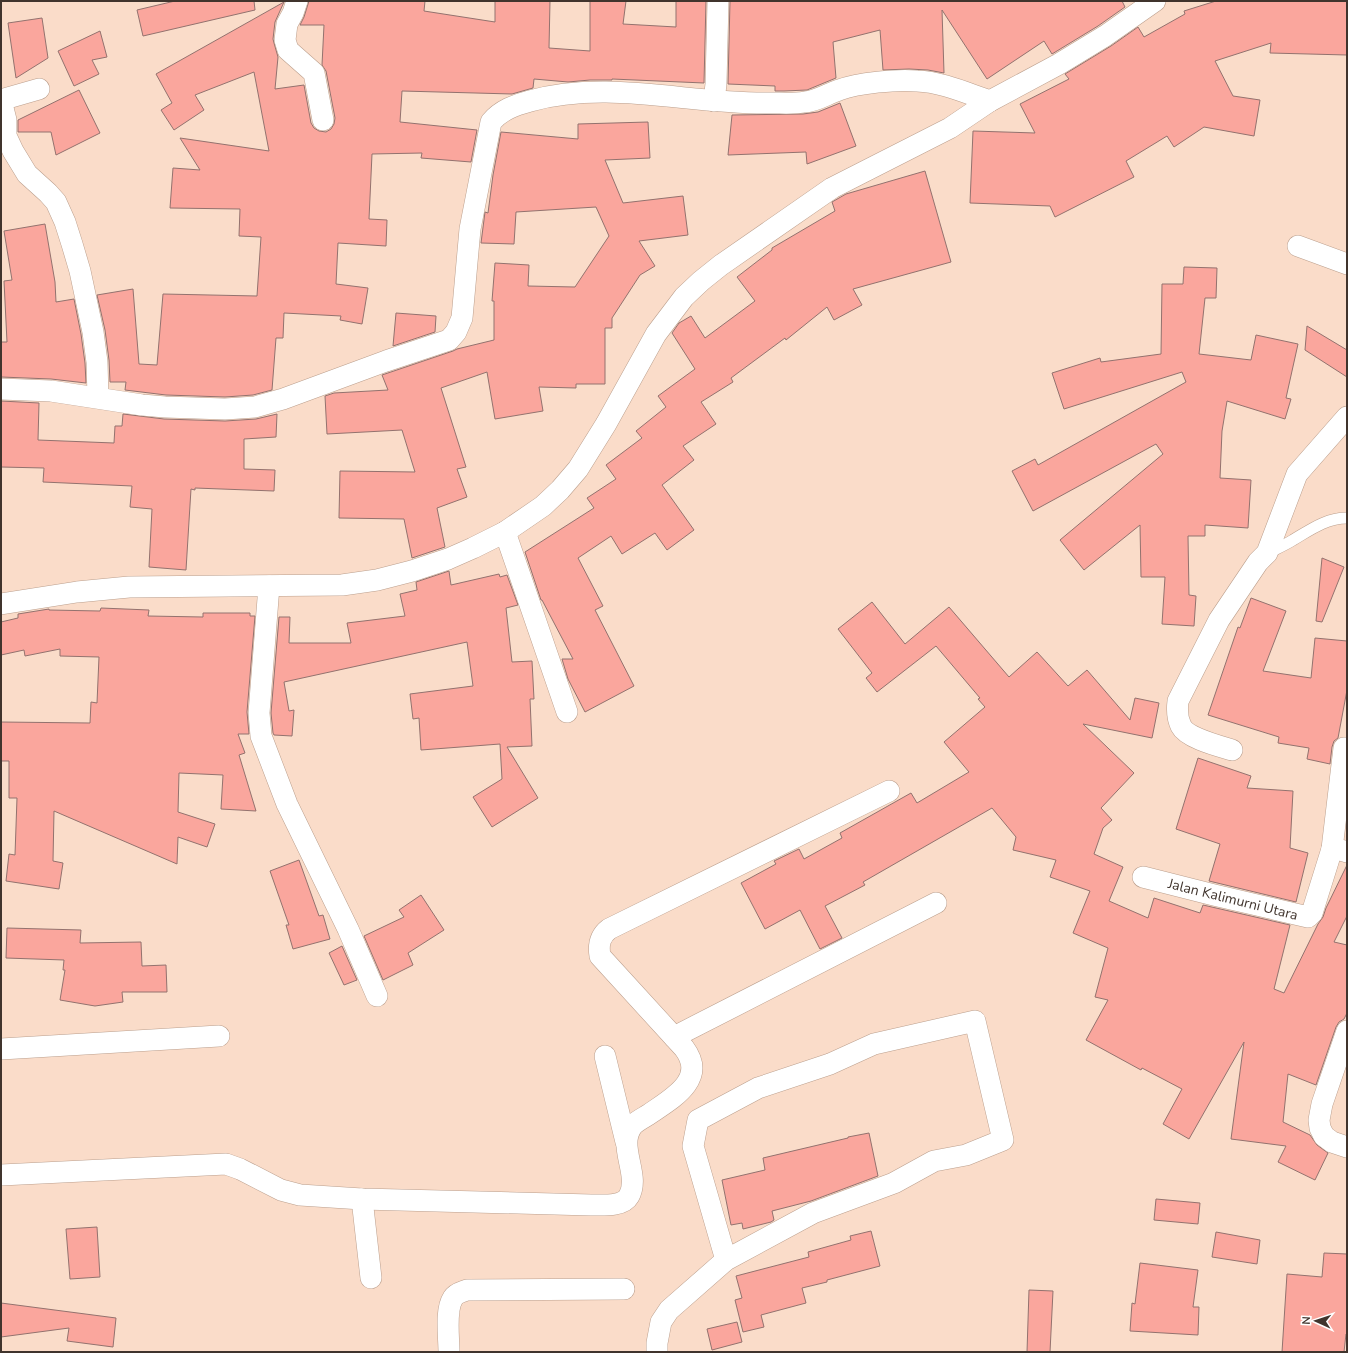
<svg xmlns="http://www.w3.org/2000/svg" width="1348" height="1353" font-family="'Nunito Sans',sans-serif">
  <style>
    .building { fill: #faa69d; stroke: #93726e }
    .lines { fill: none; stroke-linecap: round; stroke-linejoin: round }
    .service-casing { stroke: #bb9f8d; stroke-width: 12 }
    .minor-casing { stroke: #bb9f8d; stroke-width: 22 }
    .service { stroke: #fff; stroke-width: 11 }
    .minor { stroke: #fff; stroke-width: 21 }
    .labels { text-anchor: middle; stroke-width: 3; stroke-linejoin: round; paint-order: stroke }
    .street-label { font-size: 14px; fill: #40342d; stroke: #fff }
  </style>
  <rect width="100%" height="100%" fill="#fadcc9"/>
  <g class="building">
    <polygon points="175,1 254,1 255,10 143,36 137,10"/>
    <polygon points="309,1 425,1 424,11 495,22 495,1 550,1 549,48 590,51 590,1 626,1 623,24 676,27 676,1 706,1 704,83 612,79 612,80 590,80 568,82 534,79 533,88 512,94 402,91 400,122 477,130 471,162 421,158 422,153 372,154 369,219 387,220 386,246 338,243 336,284 368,288 362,324 340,320 341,316 284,313 283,338 276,338 272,390 253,395 225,397 166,395 125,390 126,382 110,382 109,360 105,330 97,295 133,289 139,364 157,365 163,294 257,296 261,237 239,236 240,209 170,208 173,168 200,170 180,138 269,151 254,72 195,95 204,110 174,130 161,110 172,103 156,74 284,2 275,22 273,39 274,43 278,57 275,89 304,85 311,123 314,128 319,131 326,132 331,129 334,124 335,118 326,71 322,65 324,25 300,25 304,17"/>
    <polygon points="730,1 1122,1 1125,7 1098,26 1052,54 1044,41 987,79 942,10 944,73 928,70 909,69 883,70 880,30 833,42 836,78 807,90 784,91 775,91 775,86 728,84"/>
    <polygon points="1216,1 1347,1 1347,55 1270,53 1271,43 1215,61 1233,96 1260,100 1254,136 1204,127 1174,147 1167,136 1126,161 1134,177 1055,217 1050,206 970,203 973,131 1035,133 1020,104 1069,79 1065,74 1111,46 1138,27 1144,37 1185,14 1184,11"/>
    <polygon points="42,18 48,58 16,78 8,23"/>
    <polygon points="100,31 107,57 92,60 99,74 74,86 58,51"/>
    <polygon points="79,90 100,133 56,155 51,132 18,132 18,120"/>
    <polygon points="840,103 856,146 807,164 806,152 728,155 732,115 803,114 818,112"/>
    <polygon points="648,122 650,158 605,160 623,203 683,196 688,235 639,241 655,266 640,275 612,318 612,328 605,328 605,384 576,384 576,388 539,387 543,411 495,419 487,372 441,388 466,467 457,469 467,497 437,508 445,547 412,558 404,519 339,518 340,471 415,472 402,430 327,434 325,396 334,393 388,390 382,375 453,351 457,349 494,340 494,301 492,301 495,263 529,265 528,286 575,287 609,236 596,207 516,212 514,244 481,243 485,212 488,213 493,175 501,132 578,139 578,124"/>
    <polygon points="925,171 951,262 853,289 862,305 834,320 827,307 786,340 785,338 731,378 733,382 701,402 716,424 683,446 694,460 662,485 694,530 667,550 655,533 622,554 611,536 578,558 603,606 595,610 634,686 585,712 568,679 562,659 573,659 542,600 541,600 525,552 594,508 587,498 616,479 606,465 642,438 636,431 666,407 658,396 695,369 672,333 679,323 691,316 705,338 755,301 737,277 772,250 772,248 835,211 832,202 846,194"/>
    <polygon points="45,224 55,282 56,302 74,299 81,334 85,363 86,383 51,379 1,377 1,342 7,342 4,281 12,280 4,231"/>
    <polygon points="1184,267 1217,268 1216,298 1205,298 1199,354 1251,360 1256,335 1298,344 1286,398 1291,399 1285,419 1227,401 1222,431 1220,478 1251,480 1248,528 1205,525 1205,536 1188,536 1189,595 1196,596 1194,626 1162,624 1165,577 1141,577 1140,525 1084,570 1060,540 1163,454 1156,444 1033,511 1012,471 1035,459 1038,465 1186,382 1182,372 1064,409 1052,373 1100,358 1101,362 1161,354 1162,284 1183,284"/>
    <polygon points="396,313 436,316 435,332 393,346"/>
    <polygon points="1307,326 1347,350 1347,377 1305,350"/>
    <polygon points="1,401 39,403 38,440 114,443 115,426 122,426 123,414 164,419 225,421 256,419 277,414 276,437 244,439 244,469 275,470 274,491 195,488 195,490 191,489 186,570 149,567 152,509 130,507 132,486 43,482 44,468 1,467"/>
    <polygon points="1322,558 1344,567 1322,622 1316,621"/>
    <polygon points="449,571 451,585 499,574 500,577 507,575 518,605 506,608 512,662 532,661 534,699 530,699 532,746 507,747 538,798 492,827 473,797 502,779 500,744 421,750 419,718 413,719 410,694 473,686 467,642 284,682 289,711 294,710 292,736 274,735 273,733 271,713 279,617 290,617 289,643 351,643 347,623 405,616 400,594 417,590 416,582"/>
    <polygon points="1251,598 1286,611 1263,671 1311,678 1315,638 1347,641 1347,690 1338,738 1334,741 1332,747 1330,764 1307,759 1309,748 1278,743 1279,737 1208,715 1238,627 1240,628"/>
    <polygon points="872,602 905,644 949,607 1009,677 1037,652 1068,686 1087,670 1130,720 1135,698 1159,703 1152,738 1083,724 1134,773 1101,808 1112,820 1103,828 1094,854 1123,867 1109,901 1148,918 1154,898 1200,913 1203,905 1290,925 1274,989 1284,993 1318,924 1323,917 1326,908 1347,865 1347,916 1334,942 1347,945 1347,1013 1344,1019 1339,1022 1336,1027 1316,1085 1288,1074 1283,1122 1310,1135 1317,1145 1328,1153 1315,1180 1278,1162 1286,1146 1231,1139 1244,1042 1189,1139 1163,1124 1182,1089 1142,1068 1141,1070 1086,1040 1108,1000 1095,997 1108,948 1073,933 1090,891 1050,877 1056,860 1013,850 1016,837 992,808 863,882 865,885 825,906 842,938 820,949 800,910 765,929 741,883 776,864 774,861 799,849 804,859 842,838 840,833 911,793 917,803 969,772 944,742 985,707 978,699 980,698 936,646 877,692 866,678 872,673 838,629"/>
    <polygon points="101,608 149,610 148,616 203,617 203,613 250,613 250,616 255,616 247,712 249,734 238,734 245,753 239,755 256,811 221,809 223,775 179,773 178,812 215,824 207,847 178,837 177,864 54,811 53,861 63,863 59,889 6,881 9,854 15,855 17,798 9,798 9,761 1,761 1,722 90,723 91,702 97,703 99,657 60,656 60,649 25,656 24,650 1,655 1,622 18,618 18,614 49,609 49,610 100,611"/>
    <polygon points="1198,758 1251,776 1247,788 1293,791 1290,848 1308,853 1296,902 1209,881 1220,844 1176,829"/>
    <polygon points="299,860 319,916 323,915 330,939 293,949 286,925 289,925 270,871"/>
    <polygon points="421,895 444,930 408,953 413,965 383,980 364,936 404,917 399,910"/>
    <polygon points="7,928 81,930 80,943 141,942 142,966 166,965 167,992 122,992 123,1002 95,1006 60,1000 65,970 63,970 64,960 6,958"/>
    <polygon points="342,946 357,980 344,985 329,953"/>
    <polygon points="869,1133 878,1176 811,1201 772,1211 774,1220 771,1222 743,1229 742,1223 731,1225 722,1180 765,1170 763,1158 848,1138 848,1137"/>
    <polygon points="1156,1199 1200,1203 1198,1224 1154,1220"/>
    <polygon points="97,1227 100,1277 70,1279 66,1229"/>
    <polygon points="871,1231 880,1266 827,1280 827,1282 802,1288 806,1303 761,1315 764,1327 743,1332 735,1300 742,1298 736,1276 809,1257 808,1252 851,1240 850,1236"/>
    <polygon points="1216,1232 1260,1240 1257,1264 1212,1257"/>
    <polygon points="1324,1253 1347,1254 1347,1334 1346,1334 1344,1352 1282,1352 1287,1274 1322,1277"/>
    <polygon points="1140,1263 1198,1270 1193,1307 1199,1307 1198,1335 1130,1331 1132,1303 1135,1304"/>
    <polygon points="1029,1290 1053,1291 1050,1352 1027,1352"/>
    <polygon points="1,1303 116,1318 113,1347 67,1341 69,1328 1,1337"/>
    <polygon points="737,1322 742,1342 712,1350 707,1329"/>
  </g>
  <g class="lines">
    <defs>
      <path id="service" d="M1268,553C1276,549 1285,545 1293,540C1310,530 1326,518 1347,518"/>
      <g id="minor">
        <polyline points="297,1 293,13 287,24 285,40 288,50 314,73 323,120"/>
        <polyline points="1,100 6,120 6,136 13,151 27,174 48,193 56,202 65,222 72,244 80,271 93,332 97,362 98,397"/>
        <polyline points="1,100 39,89"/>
        <polyline points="714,101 716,84 718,1"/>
        <polyline points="1298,246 1347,264"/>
        <path d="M1,389L51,391L142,405L165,407L225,409L255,407L283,399L386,361L449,340L456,332L462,318L470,229L491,122C501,110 515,105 530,101C610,79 691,105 772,103C782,103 794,104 805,102C817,101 827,94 839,90C858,83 897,79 917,81C942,82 966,93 990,101"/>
        <polyline points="505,532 567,712"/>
        <polyline points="269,586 259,713 261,736 287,804 348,929 377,996"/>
        <polyline points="1,604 77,592 129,587 342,585 377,580 412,571 448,559 473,548 505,532 543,506 560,490 578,469 606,424 656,334 684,297 701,281 721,265 832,188 950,128 990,101 1059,64 1105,36 1155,1"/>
        <path d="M1232,750C1219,746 1187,738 1181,726C1177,718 1177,709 1178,701L1219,620L1258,562L1267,553L1297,474L1347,417"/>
        <polyline points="1332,849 1344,748"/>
        <polyline points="1143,877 1214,895 1308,917 1312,913 1332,849 1337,849 1347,852"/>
        <polyline points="1347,1031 1322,1104 1319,1120 1320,1128 1324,1136 1332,1142 1347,1147"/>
        <polyline points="674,1037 936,903"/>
        <polyline points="1,1049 219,1036"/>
        <polyline points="605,1056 626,1142"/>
        <path d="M1,1175L226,1164L240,1169L281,1190L300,1195L362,1199L591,1205C602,1205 623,1207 629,1196C641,1174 616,1146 633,1125C637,1121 643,1118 648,1115C671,1099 708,1080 684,1048L600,956C598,944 600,936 609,929L889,791"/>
        <polyline points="362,1199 371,1278"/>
        <path d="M449,1352C449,1337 445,1310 453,1298C456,1293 462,1292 467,1290L624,1289"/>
        <polyline points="657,1352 657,1343 661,1322 669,1310 726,1260 813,1213 894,1183 934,1161 966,1155 1003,1140 975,1021 874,1044 830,1064 758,1088 698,1120 693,1146 726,1260"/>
      </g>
    </defs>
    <use href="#service" class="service-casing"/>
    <use href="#minor" class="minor-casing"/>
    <use href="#service" class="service"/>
    <use href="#minor" class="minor"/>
  </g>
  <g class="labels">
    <g class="street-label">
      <text transform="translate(1233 899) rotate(14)" y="5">Jalan Kalimurni Utara</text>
    </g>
  </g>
  <rect width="1348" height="1353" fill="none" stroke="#40342d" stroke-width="4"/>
  <g transform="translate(1316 1321) rotate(273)" stroke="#ffffff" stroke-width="3" paint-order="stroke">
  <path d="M0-3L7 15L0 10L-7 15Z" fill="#40342d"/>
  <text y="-6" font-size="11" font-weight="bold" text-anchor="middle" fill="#40342d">N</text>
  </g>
</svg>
